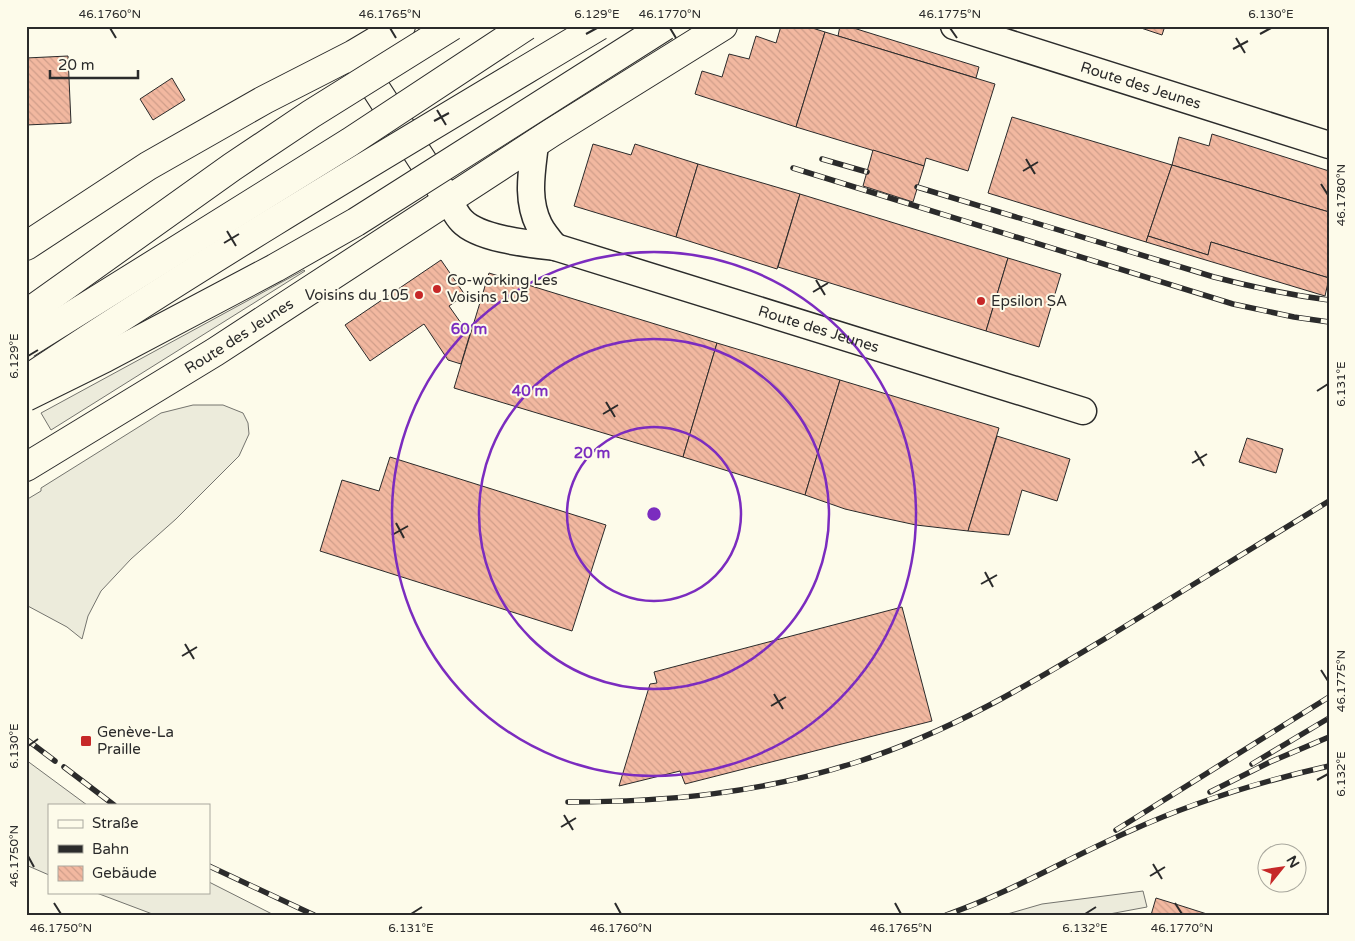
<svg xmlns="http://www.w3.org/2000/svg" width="1355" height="941" font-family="'Varela Round',sans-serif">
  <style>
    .grass { fill: #ecebdb; stroke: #74746e }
    .building { fill: url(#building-back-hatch); stroke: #2b2b2b }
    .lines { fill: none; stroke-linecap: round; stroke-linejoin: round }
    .street-casing { stroke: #2b2b2b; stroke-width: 29 }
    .primary-casing { stroke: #2b2b2b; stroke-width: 30 }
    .street { stroke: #fdfbea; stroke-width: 26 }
    .primary { stroke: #fdfbea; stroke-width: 28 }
    .rail-casing { stroke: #2b2b2b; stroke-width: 5.5 }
    .rail { stroke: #fdfbea; stroke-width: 4; stroke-dasharray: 11; stroke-linecap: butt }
    .highway-bridge-casing { stroke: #2b2b2b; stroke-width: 30; stroke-linecap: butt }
    .highway-bridge { stroke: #fdfbea; stroke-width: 28 }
    .ticks { fill: none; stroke: #2b2b2b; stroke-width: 2 }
    .ring { fill: none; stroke: #7b2cbf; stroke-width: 2.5 }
    .poi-dot { fill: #c62828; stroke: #fdfbea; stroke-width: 2 }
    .labels { text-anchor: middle; stroke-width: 4; stroke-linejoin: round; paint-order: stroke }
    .street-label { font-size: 15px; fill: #2b2b2b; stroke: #fdfbea }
    .poi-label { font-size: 15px; fill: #2b2b2b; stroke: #fdfbea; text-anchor: start }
    .centre { fill: #7b2cbf; stroke: #fdfbea; stroke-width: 2.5 }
    .ring-label { font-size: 15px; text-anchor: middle; font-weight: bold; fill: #7b2cbf; stroke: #fdfbea; stroke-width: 4; stroke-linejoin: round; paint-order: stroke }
    .neatline { fill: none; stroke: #2b2b2b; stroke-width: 2 }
    .ticks-label { font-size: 12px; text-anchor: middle; fill: #2b2b2b }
  </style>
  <defs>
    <pattern id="building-back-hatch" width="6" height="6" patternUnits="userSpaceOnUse" patternTransform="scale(1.25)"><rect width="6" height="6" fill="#f2b8a0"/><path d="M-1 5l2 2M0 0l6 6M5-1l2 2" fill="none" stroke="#d09e8a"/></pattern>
  </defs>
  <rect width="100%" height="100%" fill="#fdfbea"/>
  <g class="grass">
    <polygon points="304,270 305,271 51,430 41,413"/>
    <polygon points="193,405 223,405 243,413 248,423 249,434 239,456 176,519 131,559 101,591 88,616 82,639 67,627 26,605 26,500 41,491 41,488 161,413"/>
    <polygon points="26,760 87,805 49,805 49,875 26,865"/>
    <polygon points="209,882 274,915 155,915 94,892 209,892"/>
    <polygon points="1143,891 1147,907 1104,915 1004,915 1042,904"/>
  </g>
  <g class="building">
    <polygon points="781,26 806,26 825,32 796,127 695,94 702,71 722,77 729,54 749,59 756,36 776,43"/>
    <polygon points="840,26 847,26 979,67 976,78 838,36"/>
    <polygon points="1135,26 1165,26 1162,35"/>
    <polygon points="825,32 995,84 968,171 926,158 924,166 796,127"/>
    <polygon points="68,56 71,123 26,125 26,58"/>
    <polygon points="172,78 185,100 153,120 140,99"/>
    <polygon points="1012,117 1172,165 1146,242 988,193"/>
    <polygon points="1212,134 1329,171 1329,212 1172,165 1179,137 1209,146"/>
    <polygon points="593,144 631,155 635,144 698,164 676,237 574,206"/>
    <polygon points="873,150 924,166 913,202 863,186"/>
    <polygon points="698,164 800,194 777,269 676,237"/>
    <polygon points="1172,165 1329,212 1329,278 1211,242 1208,255 1148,236"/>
    <polygon points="800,194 1008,258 986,331 778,267"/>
    <polygon points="1148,236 1208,255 1211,242 1329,278 1325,296 1146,242"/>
    <polygon points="1008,258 1061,274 1039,347 986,331"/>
    <polygon points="441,260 465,295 449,306 468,333 470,334 461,364 448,360 424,324 370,361 345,325"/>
    <polygon points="489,273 717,343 683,457 454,388"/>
    <polygon points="717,343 840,380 805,495 683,457"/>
    <polygon points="840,380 999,428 968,531 916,525 879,517 845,509 805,495"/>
    <polygon points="997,436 1070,459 1057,501 1022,490 1009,535 968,531"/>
    <polygon points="1247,438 1283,449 1276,473 1239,462"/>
    <polygon points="390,457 606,525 572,631 320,551 342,480 379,491"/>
    <polygon points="902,607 932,721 685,784 680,771 619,786 650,684 657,683 654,672"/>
    <polygon points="1156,898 1185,907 1210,915 1151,915"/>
  </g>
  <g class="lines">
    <defs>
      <g id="street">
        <path id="s1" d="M954,26L1329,145"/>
        <path d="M535,144C532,171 526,199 539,225C543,233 549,240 555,247"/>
        <path id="s2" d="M449,201C453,207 456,215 462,221C479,239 530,244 555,247L1083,411"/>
      </g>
      <g id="primary">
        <polyline points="356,58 444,194"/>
        <polyline points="26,246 148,166 264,100 354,54 401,26"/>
        <path id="s3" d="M26,467L215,352L551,133L723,26"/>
      </g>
    </defs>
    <use href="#street" class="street-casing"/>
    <use href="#primary" class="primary-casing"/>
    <use href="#street" class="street"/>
    <use href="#primary" class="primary"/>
    <defs>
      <g id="rail">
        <polyline points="822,159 867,172"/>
        <polyline points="793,168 1233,304 1294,317 1329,322"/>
        <path d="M917,187L1214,277C1252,287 1290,295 1329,300"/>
        <polyline points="26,739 55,761"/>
        <polyline points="1252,764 1329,718"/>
        <polyline points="64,767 114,805"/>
        <polyline points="1210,792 1270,762 1329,737"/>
        <path d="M568,802C668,802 762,793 857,762C950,732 1028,685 1111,635C1184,590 1256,546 1329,501"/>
        <polyline points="1116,830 1329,697"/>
        <polyline points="209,866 314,915"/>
        <path d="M946,915C1010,893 1068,858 1130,831C1196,801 1258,782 1329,766"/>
      </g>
    </defs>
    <use href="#rail" class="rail-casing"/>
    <use href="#rail" class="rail"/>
    <defs>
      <g id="highway-bridge">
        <polyline points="26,314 232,167 311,114 452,26"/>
        <polyline points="26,344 350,142 526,26"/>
        <path d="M26,380C213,255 407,141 599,26"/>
        <polyline points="26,397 105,358 275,268 356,222 665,26"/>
      </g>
    </defs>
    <use href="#highway-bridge" class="highway-bridge-casing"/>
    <use href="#highway-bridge" class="highway-bridge"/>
  </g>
  <path class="ticks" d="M110,28L116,38M390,28L396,38M670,28L676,38M950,28L957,38M586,34L597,28M1260,34L1271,28M1236,38L1245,53M1233,49L1248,41M437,110L446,125M434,121L449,113M1026,159L1035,174M1023,171L1038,162M1321,184L1328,195M227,231L236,246M224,243L239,234M816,280L825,295M813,292L828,283M28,356L38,350M1317,391L1328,384M606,402L615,417M603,414L618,405M1195,451L1204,466M1192,463L1207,454M396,523L404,538M392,535L408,526M985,572L993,587M981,584L997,575M185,644L194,659M182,656L197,647M1321,670L1328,681M774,694L783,709M771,706L786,697M28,746L38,739M1317,780L1328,774M564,815L573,830M561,827L576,818M28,856L34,867M1153,864L1162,879M1150,876L1165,867M54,903L61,914M615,903L621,914M895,903L901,914M1175,903L1182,914M411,914L422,907M1085,914L1096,907"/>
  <g class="ring">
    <circle cx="654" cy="514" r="87"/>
    <circle cx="654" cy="514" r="175"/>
    <circle cx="654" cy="514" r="262"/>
  </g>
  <g class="poi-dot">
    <circle cx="437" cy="289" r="5"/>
    <circle cx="419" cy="295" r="5"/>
    <circle cx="981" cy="301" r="5"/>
    <rect x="80" y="735" width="12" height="12" rx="2.5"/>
  </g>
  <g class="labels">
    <g class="street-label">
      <text dy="5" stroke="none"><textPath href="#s1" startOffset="196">Route des Jeunes</textPath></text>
      <text dy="5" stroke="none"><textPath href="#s2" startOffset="398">Route des Jeunes</textPath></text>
      <text dy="5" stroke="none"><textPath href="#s3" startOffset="250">Route des Jeunes</textPath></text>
    </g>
    <g class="poi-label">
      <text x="447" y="285">Co-working Les<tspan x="447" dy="17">Voisins 105</tspan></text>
      <text x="409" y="300" text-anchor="end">Voisins du 105</text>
      <text x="991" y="306">Epsilon SA</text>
      <text x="97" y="737">Genève-La<tspan x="97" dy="17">Praille</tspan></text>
    </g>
  </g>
  <circle cx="654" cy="514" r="8" class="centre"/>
  <g class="ring-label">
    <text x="469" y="334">60 m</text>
    <text x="530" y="396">40 m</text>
    <text x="592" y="458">20 m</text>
  </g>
  <rect width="1355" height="941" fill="none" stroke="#fdfbea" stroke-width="55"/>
  <rect x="48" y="804" width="162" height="90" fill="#fdfbea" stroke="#a9a89e"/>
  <rect x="58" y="820" width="25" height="8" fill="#fdfbea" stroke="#a9a89e"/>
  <text x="92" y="828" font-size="15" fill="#2b2b2b">Straße</text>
  <rect x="58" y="845" width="25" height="8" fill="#2b2b2b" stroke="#a9a89e"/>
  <text x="92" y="854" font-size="15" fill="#2b2b2b">Bahn</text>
  <rect x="58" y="866" width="25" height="15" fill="url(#building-back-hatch)" stroke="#a9a89e"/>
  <text x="92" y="878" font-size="15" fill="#2b2b2b">Gebäude</text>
  <g transform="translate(1282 868) rotate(60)"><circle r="24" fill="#fdfbea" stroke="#a9a89e"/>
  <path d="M0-4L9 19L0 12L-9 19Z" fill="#c62828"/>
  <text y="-8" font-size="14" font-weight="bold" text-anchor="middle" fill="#2b2b2b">N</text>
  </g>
  <path d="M50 70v8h88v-8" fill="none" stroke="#2b2b2b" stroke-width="2.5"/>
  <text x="58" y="70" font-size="15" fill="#2b2b2b" stroke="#fdfbea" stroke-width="4" paint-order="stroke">20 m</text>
  <rect x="28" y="28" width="1300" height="886" class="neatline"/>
  <g class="ticks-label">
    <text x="110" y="18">46.1760°N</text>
    <text x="390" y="18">46.1765°N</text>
    <text x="597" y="18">6.129°E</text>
    <text x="670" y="18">46.1770°N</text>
    <text x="950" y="18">46.1775°N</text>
    <text x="1271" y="18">6.130°E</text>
    <text transform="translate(1341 195) rotate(-90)" y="4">46.1780°N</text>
    <text transform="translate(14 356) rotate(-90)" y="4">6.129°E</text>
    <text transform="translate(1341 384) rotate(-90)" y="4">6.131°E</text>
    <text transform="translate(1341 681) rotate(-90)" y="4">46.1775°N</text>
    <text transform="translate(14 746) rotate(-90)" y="4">6.130°E</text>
    <text transform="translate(1341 774) rotate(-90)" y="4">6.132°E</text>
    <text transform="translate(14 856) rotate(-90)" y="4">46.1750°N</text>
    <text x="61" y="932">46.1750°N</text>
    <text x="411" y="932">6.131°E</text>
    <text x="621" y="932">46.1760°N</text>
    <text x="901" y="932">46.1765°N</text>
    <text x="1085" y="932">6.132°E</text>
    <text x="1182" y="932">46.1770°N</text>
  </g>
</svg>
